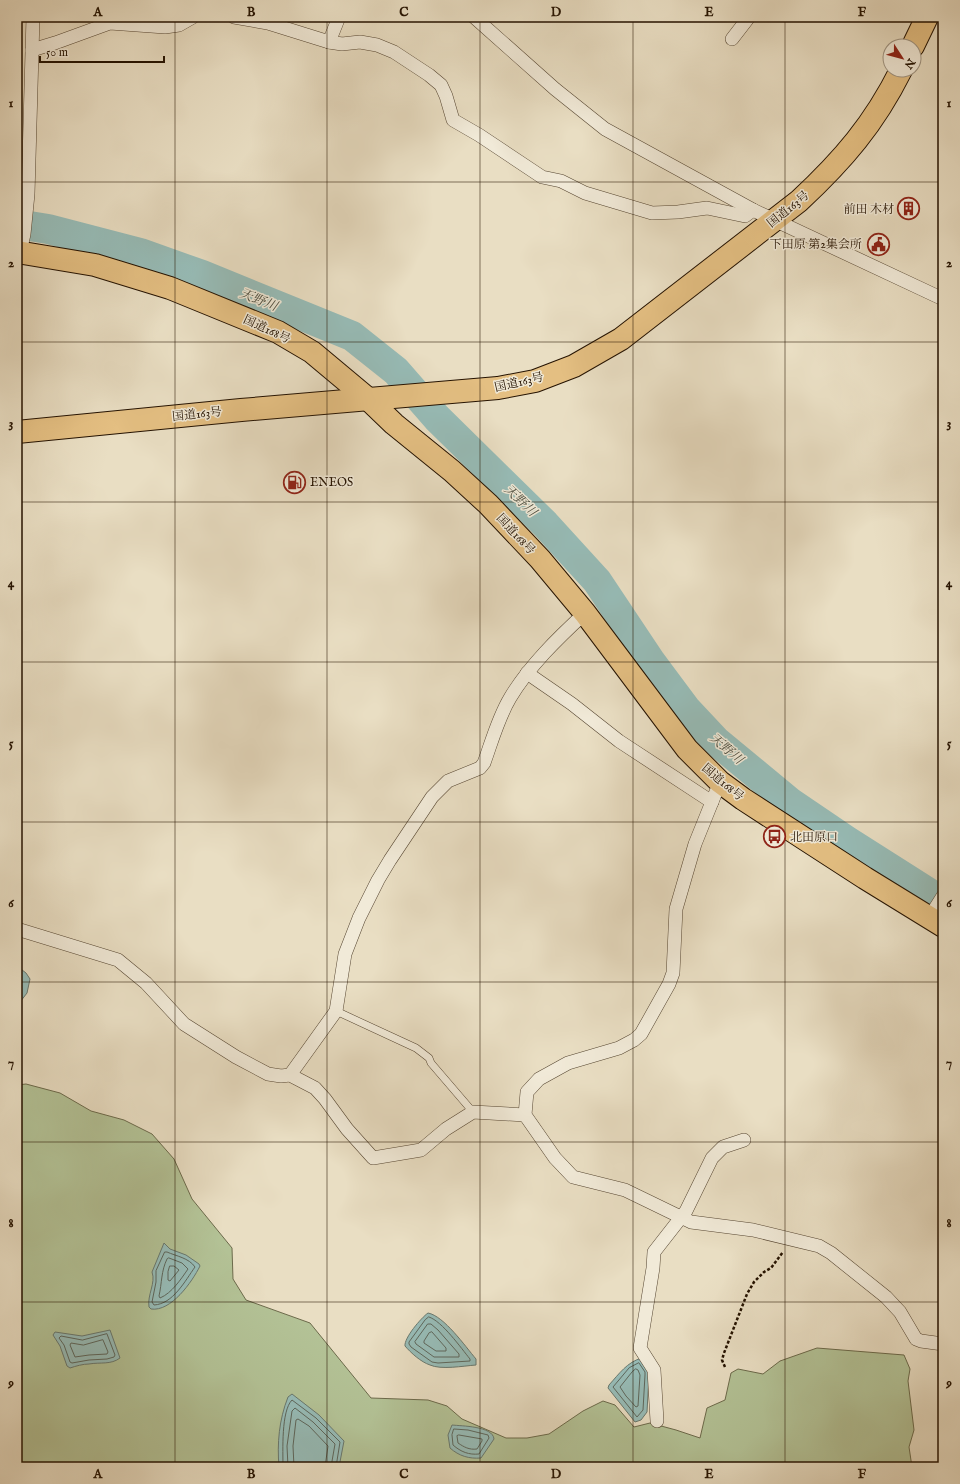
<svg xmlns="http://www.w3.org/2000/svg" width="960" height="1484" font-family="'IM FELL English','Noto Serif JP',serif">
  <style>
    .green { fill: #b3c296; stroke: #6c6a4b }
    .water { fill: #97bcb7; stroke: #69786e }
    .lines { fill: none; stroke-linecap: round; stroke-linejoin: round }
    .shore { stroke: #5e675c; stroke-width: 1 }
    .river { stroke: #97bcb7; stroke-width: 30 }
    .lane-casing { stroke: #554531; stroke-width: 8 }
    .street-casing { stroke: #554531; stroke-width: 14 }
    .highway-casing { stroke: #241200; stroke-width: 24 }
    .path { stroke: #241200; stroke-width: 2.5; stroke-dasharray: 3 2; stroke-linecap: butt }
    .lane { stroke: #f1ead8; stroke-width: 7 }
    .street { stroke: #f1ead8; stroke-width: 13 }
    .highway { stroke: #e4bf82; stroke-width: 22 }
    .grid { fill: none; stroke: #241200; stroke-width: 1; stroke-opacity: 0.55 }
    .labels { text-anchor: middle; stroke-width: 3; stroke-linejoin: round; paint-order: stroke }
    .street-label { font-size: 12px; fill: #241200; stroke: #f1ead8 }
    .poi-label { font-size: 12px; fill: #241200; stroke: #f1ead8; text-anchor: end }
    .water-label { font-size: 13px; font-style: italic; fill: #4c4e40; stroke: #f1ead8 }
    .neatline { fill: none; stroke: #241200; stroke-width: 1.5 }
    .grid-label { font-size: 13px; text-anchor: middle; font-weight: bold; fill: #241200 }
  </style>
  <rect width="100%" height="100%" fill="#e9dec3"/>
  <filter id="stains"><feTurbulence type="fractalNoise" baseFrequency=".005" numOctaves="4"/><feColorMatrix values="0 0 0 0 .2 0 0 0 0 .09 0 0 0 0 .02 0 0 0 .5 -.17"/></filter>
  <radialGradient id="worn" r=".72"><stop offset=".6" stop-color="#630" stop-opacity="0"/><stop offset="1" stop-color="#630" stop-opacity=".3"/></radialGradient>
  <polygon class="green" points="26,1084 60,1093 91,1111 124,1120 152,1134 174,1159 192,1199 232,1248 233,1279 246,1300 310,1323 371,1398 428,1400 447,1406 462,1419 506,1438 527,1438 549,1434 583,1411 603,1401 615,1405 634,1427 650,1423 676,1430 700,1438 707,1408 725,1400 731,1373 738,1369 763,1374 780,1361 817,1348 904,1355 910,1369 908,1381 914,1430 909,1447 912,1467 17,1467 17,1085"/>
  <g class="water">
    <polygon points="17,966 26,973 30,979 27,993 17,1006"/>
    <path d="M164,1243L170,1249L186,1255L199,1264L200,1266C192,1282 171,1312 151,1309L149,1307C147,1295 156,1283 152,1272Z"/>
    <path d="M428,1313C444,1316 465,1346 476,1359V1365C463,1366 441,1370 430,1365C421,1362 411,1353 405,1346C404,1338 421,1318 428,1313Z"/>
    <path d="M110,1330L120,1358C111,1365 100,1362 89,1364C83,1364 76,1366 70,1368L67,1366L60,1346L53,1335L55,1332L82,1336Z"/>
    <path d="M642,1358L649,1375L647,1412L641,1420L635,1422L608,1388L609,1385C619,1374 627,1362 642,1358Z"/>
    <path d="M292,1394L319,1415L344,1441L339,1467H279C277,1443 279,1420 288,1397Z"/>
    <path d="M452,1425C461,1426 493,1426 494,1439L481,1458C469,1459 459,1456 450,1448L448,1435Z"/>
  </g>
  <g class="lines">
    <g class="shore">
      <path d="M165,1252H167C176,1256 189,1258 195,1267C185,1281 173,1304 154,1305L152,1302L156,1282V1271Z"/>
      <path d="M169,1258L182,1263L188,1269C181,1279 172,1293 160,1298L159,1296C162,1283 161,1271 167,1259Z"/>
      <polygon points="170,1266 174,1266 179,1270 170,1281 168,1280 168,1272"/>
      <path d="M429,1317C442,1321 461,1348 470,1359V1361L438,1363L432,1362L411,1347L409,1344V1342L425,1320Z"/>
      <polygon points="428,1324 431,1324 438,1330 459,1354 459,1357 434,1357 416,1344 415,1342"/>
      <polygon points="432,1332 446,1348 446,1351 436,1351 424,1343 424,1341 429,1333"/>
      <polygon points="107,1334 115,1355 114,1357 107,1359 89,1360 72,1363 70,1362 64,1345 59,1338 61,1336 82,1340"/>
      <polygon points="103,1340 108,1352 107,1354 89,1355 75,1357 70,1345 71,1343 83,1345"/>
      <polygon points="639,1363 645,1372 645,1375 643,1410 637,1417 613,1387 629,1368"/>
      <polygon points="636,1369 638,1370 640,1375 638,1406 636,1407 626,1396 620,1387 632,1372"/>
      <path d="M454,1429L468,1430L488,1435L489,1438L479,1454C469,1455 461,1452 453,1445L452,1435Z"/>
      <path d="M459,1435L482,1439V1441L477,1449C469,1450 464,1447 458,1443L457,1436Z"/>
      <path d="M283,1467C283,1451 281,1411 292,1400L316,1418L340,1442L336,1467"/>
      <polyline points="288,1467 287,1446 292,1411 295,1408 313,1422 335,1444 331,1467"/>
      <polyline points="294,1467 293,1446 296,1420 298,1419 309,1426 328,1446 325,1467"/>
    </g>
    <polyline class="river" points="17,224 48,229 140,253 202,275 352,336 396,371 437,418 545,524 597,581 651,662 686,709 716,741 791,803 847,841 943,902"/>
    <defs>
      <polyline id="lane" points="336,1011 416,1048 429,1058 431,1063 473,1112"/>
      <g id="street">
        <polyline points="234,17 268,23 329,42 342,44 360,42 377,45 394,52 429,75 441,85 446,96 453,120 479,135 542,177 561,181 585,193 652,213 678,212 707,208 745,216 753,210"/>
        <polyline points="474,17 555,89 605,129 753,210 943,299"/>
        <polyline points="732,39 749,17"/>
        <polyline points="329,42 339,17"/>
        <polyline points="32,50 55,43 110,23 165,27 179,25 193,17"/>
        <polyline points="20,252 24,234 28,194 33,17"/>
        <polyline points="527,673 572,704 619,741 712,802"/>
        <polyline points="720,782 695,844 676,909 673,973 669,984 641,1034 634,1040 619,1048 568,1063 539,1079 527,1092 525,1115 555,1158 573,1177 625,1190 691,1222 753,1230 819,1246 831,1253 886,1297 900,1312 916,1339 921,1341 943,1344"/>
        <polyline points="929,918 943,896"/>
        <polyline points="17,929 118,960 146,983 184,1024 236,1057 268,1074 281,1076 290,1075 315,1088 325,1099 347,1129 373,1158 421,1150 446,1129 473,1112 525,1115"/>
        <path d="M290,1075L336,1011L345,954L359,918L378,880L390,860L432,797L448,781L480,768L484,763C492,741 498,718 510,698C529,666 558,638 585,613"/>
        <polyline points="657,1421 654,1370 640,1348 653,1268 654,1252 686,1211 712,1158 723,1147 744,1140"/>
      </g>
      <g id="highway">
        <polyline points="913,46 927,17"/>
        <polyline points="17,252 95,265 170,288 278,332 312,352 367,398 394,424 452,471 488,504 540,559 585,613 687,749 720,782 743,799 865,878 943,926"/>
        <path d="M17,432L241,410L498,388L535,381L574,366L621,339L799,201C843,160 874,124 901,70"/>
      </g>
    </defs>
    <use href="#lane" class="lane-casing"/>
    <use href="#street" class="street-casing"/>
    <use href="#highway" class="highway-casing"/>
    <polyline class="path" points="725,1367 722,1360 724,1353 747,1294 754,1282 764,1272 771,1268 783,1252"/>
    <use href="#lane" class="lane"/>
    <use href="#street" class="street"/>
    <use href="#highway" class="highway"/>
  </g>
  <path class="grid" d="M175,17V1467M327,17V1467M480,17V1467M633,17V1467M785,17V1467M17,182H943M17,342H943M17,502H943M17,662H943M17,822H943M17,982H943M17,1142H943M17,1302H943"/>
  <defs>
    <symbol id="building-ring" viewBox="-11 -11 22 22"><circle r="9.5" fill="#f1ead8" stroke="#8f2418" stroke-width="1.5"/><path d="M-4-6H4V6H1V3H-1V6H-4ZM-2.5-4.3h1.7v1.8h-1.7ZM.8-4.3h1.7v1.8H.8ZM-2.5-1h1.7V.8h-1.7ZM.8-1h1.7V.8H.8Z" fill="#8f2418"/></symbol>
    <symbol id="civic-ring" viewBox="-11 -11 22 22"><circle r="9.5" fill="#f1ead8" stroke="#8f2418" stroke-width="1.5"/><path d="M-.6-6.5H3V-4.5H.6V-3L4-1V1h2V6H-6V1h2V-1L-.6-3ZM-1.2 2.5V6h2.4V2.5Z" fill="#8f2418"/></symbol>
    <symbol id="fuel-ring" viewBox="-11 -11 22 22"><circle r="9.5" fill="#f1ead8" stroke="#8f2418" stroke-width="1.5"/><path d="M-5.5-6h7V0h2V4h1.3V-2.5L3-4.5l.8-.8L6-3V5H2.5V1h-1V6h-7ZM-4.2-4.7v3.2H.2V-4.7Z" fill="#8f2418"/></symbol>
    <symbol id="bus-ring" viewBox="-11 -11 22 22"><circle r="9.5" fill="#f1ead8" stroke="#8f2418" stroke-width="1.5"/><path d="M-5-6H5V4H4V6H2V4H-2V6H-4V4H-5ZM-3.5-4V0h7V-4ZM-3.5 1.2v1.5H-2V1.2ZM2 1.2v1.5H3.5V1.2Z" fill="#8f2418"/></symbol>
  </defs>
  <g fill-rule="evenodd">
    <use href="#building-ring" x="896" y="196" width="25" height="25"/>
    <use href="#civic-ring" x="866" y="232" width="25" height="25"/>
    <use href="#fuel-ring" x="282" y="470" width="25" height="25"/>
    <use href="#bus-ring" x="762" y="824" width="25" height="25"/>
  </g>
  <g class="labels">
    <g class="street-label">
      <text transform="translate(788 209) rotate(-39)" y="4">国道163号</text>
      <text transform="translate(267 329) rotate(25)" y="4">国道168号</text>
      <text transform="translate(519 382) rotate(-13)" y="4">国道163号</text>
      <text transform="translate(197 414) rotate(-6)" y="4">国道163号</text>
      <text transform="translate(516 534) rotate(47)" y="4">国道168号</text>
      <text transform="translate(723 782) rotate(40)" y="4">国道168号</text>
    </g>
    <g class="poi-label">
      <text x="894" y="213">前田 木材</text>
      <text x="862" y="248">下田原 第2集会所</text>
      <text x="310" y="486" text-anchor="start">ENEOS</text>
      <text x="790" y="841" text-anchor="start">北田原口</text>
    </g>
    <g class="water-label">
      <text transform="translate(259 299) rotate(22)" y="5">天野川</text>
      <text transform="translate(521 500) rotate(44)" y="5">天野川</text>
      <text transform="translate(727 748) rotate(41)" y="5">天野川</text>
    </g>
  </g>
  <rect width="960" height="1484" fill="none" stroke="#e9dec3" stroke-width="44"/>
  <g transform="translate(902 58) rotate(126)"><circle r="19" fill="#f1ead8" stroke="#9f9482"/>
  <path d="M0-3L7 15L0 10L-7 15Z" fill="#8f2418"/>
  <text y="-6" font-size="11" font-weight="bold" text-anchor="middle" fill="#241200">N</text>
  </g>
  <path d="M40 56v6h124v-6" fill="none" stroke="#241200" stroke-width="2"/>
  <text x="46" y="56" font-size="12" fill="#241200" stroke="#f1ead8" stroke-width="3" paint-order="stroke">50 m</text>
  <rect x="22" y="22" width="916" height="1440" class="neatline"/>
  <g class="grid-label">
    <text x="98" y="16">A</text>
    <text x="251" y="16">B</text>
    <text x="404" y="16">C</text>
    <text x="556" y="16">D</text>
    <text x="709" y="16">E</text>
    <text x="862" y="16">F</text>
    <text x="11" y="107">1</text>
    <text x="949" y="107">1</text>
    <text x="11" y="267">2</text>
    <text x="949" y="267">2</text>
    <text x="11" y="427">3</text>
    <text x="949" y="427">3</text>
    <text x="11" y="587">4</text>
    <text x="949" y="587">4</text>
    <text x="11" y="747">5</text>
    <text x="949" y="747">5</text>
    <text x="11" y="907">6</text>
    <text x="949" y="907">6</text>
    <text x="11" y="1067">7</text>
    <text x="949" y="1067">7</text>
    <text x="11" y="1227">8</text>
    <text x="949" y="1227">8</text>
    <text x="11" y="1387">9</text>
    <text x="949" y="1387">9</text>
    <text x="98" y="1478">A</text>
    <text x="251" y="1478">B</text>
    <text x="404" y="1478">C</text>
    <text x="556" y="1478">D</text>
    <text x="709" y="1478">E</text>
    <text x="862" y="1478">F</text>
  </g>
  <rect width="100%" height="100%" filter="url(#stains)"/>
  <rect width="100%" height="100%" fill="url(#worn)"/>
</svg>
